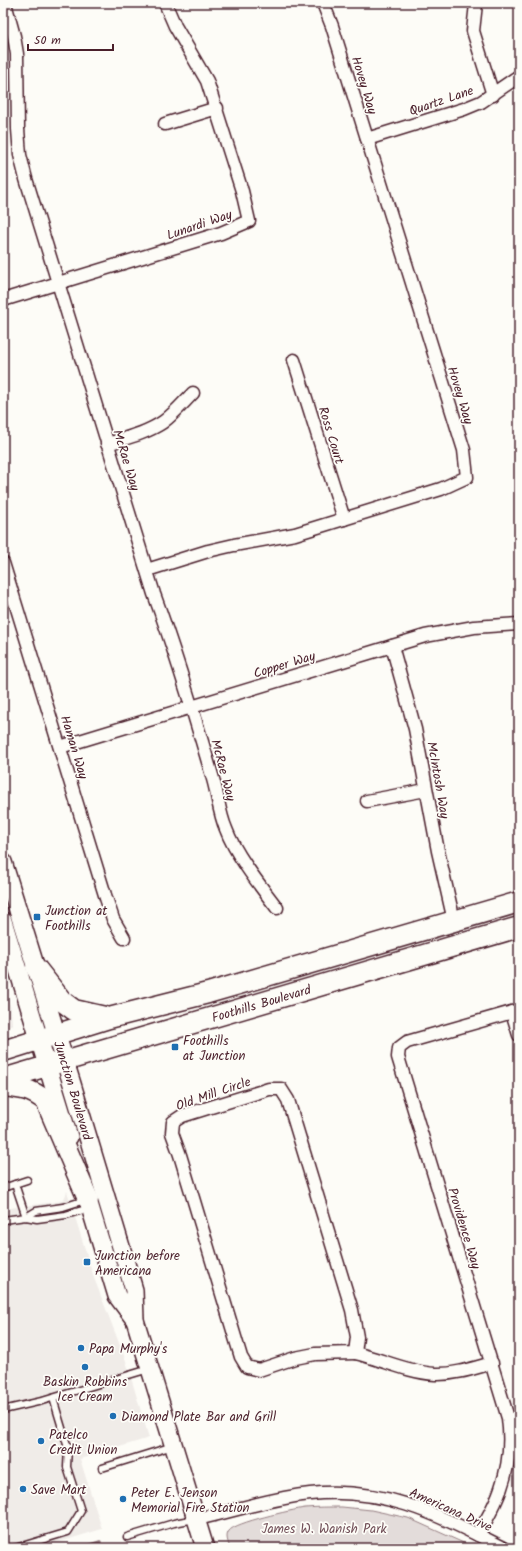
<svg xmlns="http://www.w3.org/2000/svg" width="522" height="1551" font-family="Kalam,sans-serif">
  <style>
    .built { fill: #f0ece8 }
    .green { fill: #e3dcda; stroke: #967e82 }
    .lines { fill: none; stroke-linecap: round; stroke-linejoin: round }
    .stream { stroke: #91777b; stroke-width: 3.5 }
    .lane-casing { stroke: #4a1f2b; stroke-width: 9 }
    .street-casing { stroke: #4a1f2b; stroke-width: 15 }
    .secondary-casing { stroke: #4a1f2b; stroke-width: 20 }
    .primary-casing { stroke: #4a1f2b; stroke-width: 23 }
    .lane { stroke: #fdfcf7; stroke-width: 6 }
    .street { stroke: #fdfcf7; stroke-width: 12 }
    .secondary { stroke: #fdfcf7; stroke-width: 17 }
    .primary { stroke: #fdfcf7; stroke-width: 20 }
    .poi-dot { fill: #1f6fb2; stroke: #fdfcf7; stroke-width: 1.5 }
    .labels { text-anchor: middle; stroke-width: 3.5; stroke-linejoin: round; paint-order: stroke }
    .street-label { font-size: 13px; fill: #4a1f2b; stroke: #fdfcf7 }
    .poi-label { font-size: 13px; fill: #4a1f2b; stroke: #fdfcf7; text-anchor: start }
    .park-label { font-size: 13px; fill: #704e57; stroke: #fdfcf7 }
  </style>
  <rect width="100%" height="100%" fill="#fdfcf7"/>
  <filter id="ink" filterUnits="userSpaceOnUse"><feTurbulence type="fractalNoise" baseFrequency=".025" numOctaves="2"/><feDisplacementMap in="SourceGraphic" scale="8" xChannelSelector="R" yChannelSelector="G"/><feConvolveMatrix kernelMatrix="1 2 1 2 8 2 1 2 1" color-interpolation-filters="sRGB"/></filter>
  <g filter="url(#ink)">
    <g class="built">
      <polygon points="3,981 11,1009 12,1024 3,1035"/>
      <polygon points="67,1191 94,1278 126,1361 149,1438 80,1459 102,1529 40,1548 3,1548 3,1209 61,1201 65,1197"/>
    </g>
    <path class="green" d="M342,1507L371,1510L408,1518L468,1545L467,1548H230C228,1542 225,1536 229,1531C235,1522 292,1510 305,1508C317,1507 329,1507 342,1507Z"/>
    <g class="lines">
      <polyline class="stream" points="81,1548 100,1542"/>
      <defs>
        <g id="lane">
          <polyline points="3,1188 15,1184"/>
          <polyline points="26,1217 36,1211 63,1207 85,1200"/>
          <polyline points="26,1217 15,1184 27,1180"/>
          <polyline points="3,1220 26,1217 37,1219 66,1215 90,1208"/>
          <polyline points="3,1410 42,1401 149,1369"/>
          <polyline points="102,1468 173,1446"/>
          <polyline points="127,1537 174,1523 195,1519"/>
          <polyline points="15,1548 68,1532 81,1511 67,1467 68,1448 53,1398"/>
        </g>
        <g id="street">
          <path d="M5,3L14,36L17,54L18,129L20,155L26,179L154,594C176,654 195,717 213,779C218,796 219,813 226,829C235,854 261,887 277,908"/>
          <polyline points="476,4 473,31 493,95"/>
          <polyline points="165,124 217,108"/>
          <polyline points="367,139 464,109 481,102 519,76"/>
          <polyline points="3,300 221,233 249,221 242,191 207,81 175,26 165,3"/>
          <polyline points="294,360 344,519"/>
          <path d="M107,444C126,438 147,433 163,422C175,413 183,403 193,393"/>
          <polyline points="3,563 105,895 113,919 124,938"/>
          <polyline points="147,570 208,551 234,545 295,534 441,489 467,477 464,450 332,26 323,3"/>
          <polyline points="392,646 415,729 438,851 454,921"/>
          <polyline points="60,747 425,636 474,627 519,624"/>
          <polyline points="367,801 426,790"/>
          <polyline points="512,1012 519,1035"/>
          <polygon points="269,1089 281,1089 288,1100 352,1310 357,1337 355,1353 315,1354 295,1358 259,1370 247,1367 241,1357 180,1155 172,1133 173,1122 182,1116"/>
          <path d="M355,1353C381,1359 407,1372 435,1374C454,1375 474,1368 492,1363"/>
          <path d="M197,1519C235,1511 271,1498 310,1494C385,1486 440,1516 504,1548"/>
          <path d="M478,1535C486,1520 496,1504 501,1488C509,1466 511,1441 508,1418L398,1057L399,1048L407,1042L519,1010"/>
        </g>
        <g id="secondary">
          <path id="s1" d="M3,862L72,1084L134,1290L135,1320L205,1548"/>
          <polyline points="3,921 69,1137"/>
          <polyline points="84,1187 117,1296 135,1320"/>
        </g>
        <g id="primary">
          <polyline points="36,968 62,1001 74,1010 105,1017"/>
          <polyline points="3,1051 109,1018 208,993 519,902"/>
          <path id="s2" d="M3,1079L519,927"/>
          <path d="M3,1086C22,1088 31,1089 46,1101L88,1199"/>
        </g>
      </defs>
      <use href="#lane" class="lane-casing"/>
      <use href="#street" class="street-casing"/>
      <use href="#secondary" class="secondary-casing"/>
      <use href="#primary" class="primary-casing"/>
      <use href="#lane" class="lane"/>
      <use href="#street" class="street"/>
      <use href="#secondary" class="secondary"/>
      <use href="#primary" class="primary"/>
    </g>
  </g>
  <g class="poi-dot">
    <rect x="33" y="913" width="8" height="8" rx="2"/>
    <rect x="171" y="1043" width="8" height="8" rx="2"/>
    <rect x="83" y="1258" width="8" height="8" rx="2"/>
    <circle cx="81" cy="1348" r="4"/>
    <circle cx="85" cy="1367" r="4"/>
    <circle cx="113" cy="1416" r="4"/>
    <circle cx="41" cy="1441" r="4"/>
    <circle cx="23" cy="1489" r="4"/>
    <circle cx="123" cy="1499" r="4"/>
  </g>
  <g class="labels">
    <g class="street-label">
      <text transform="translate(365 85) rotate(73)" y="5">Hovey Way</text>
      <text transform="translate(441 100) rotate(-19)" y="5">Quartz Lane</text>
      <text transform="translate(199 224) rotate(-19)" y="5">Lunardi Way</text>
      <text transform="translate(461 395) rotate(73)" y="5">Hovey Way</text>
      <text transform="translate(332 435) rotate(73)" y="5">Ross Court</text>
      <text transform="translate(127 460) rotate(73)" y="5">McRae Way</text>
      <text transform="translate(284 664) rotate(-17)" y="5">Copper Way</text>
      <text transform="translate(75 747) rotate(73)" y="5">Haman Way</text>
      <text transform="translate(224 770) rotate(75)" y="5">McRae Way</text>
      <text transform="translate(439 780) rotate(80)" y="5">McIntosh Way</text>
      <text dy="5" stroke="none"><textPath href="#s2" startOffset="269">Foothills Boulevard</textPath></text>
      <text dy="5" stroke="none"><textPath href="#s1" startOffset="239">Junction Boulevard</textPath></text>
      <text transform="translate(213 1093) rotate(-19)" y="5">Old Mill Circle</text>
      <text transform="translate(465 1228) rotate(73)" y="5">Providence Way</text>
      <text transform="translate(451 1509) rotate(24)" y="5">Americana Drive</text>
    </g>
    <g class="poi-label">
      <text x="45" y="915">Junction at<tspan x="45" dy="15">Foothills</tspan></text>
      <text x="183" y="1045">Foothills<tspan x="183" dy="15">at Junction</tspan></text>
      <text x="95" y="1260">Junction before<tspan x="95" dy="15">Americana</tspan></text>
      <text x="89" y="1353">Papa Murphy's</text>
      <text x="85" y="1386" text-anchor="middle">Baskin Robbins<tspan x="85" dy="15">Ice Cream</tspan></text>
      <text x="121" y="1421">Diamond Plate Bar and Grill</text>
      <text x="49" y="1439">Patelco<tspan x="49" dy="15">Credit Union</tspan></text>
      <text x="31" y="1494">Save Mart</text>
      <text x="131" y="1497">Peter E. Jenson<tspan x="131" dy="15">Memorial Fire Station</tspan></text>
    </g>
    <g class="park-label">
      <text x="324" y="1533">James W. Wanish Park</text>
    </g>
  </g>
  <rect width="522" height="1551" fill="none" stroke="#fdfcf7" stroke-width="16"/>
  <rect x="8" y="8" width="506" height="1535" fill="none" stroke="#4a1f2b" stroke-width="1.5" filter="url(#ink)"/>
  <path d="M28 44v6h85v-6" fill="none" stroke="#4a1f2b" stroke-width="2"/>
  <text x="34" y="44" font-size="12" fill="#4a1f2b" stroke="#fdfcf7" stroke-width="3" paint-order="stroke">50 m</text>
</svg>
